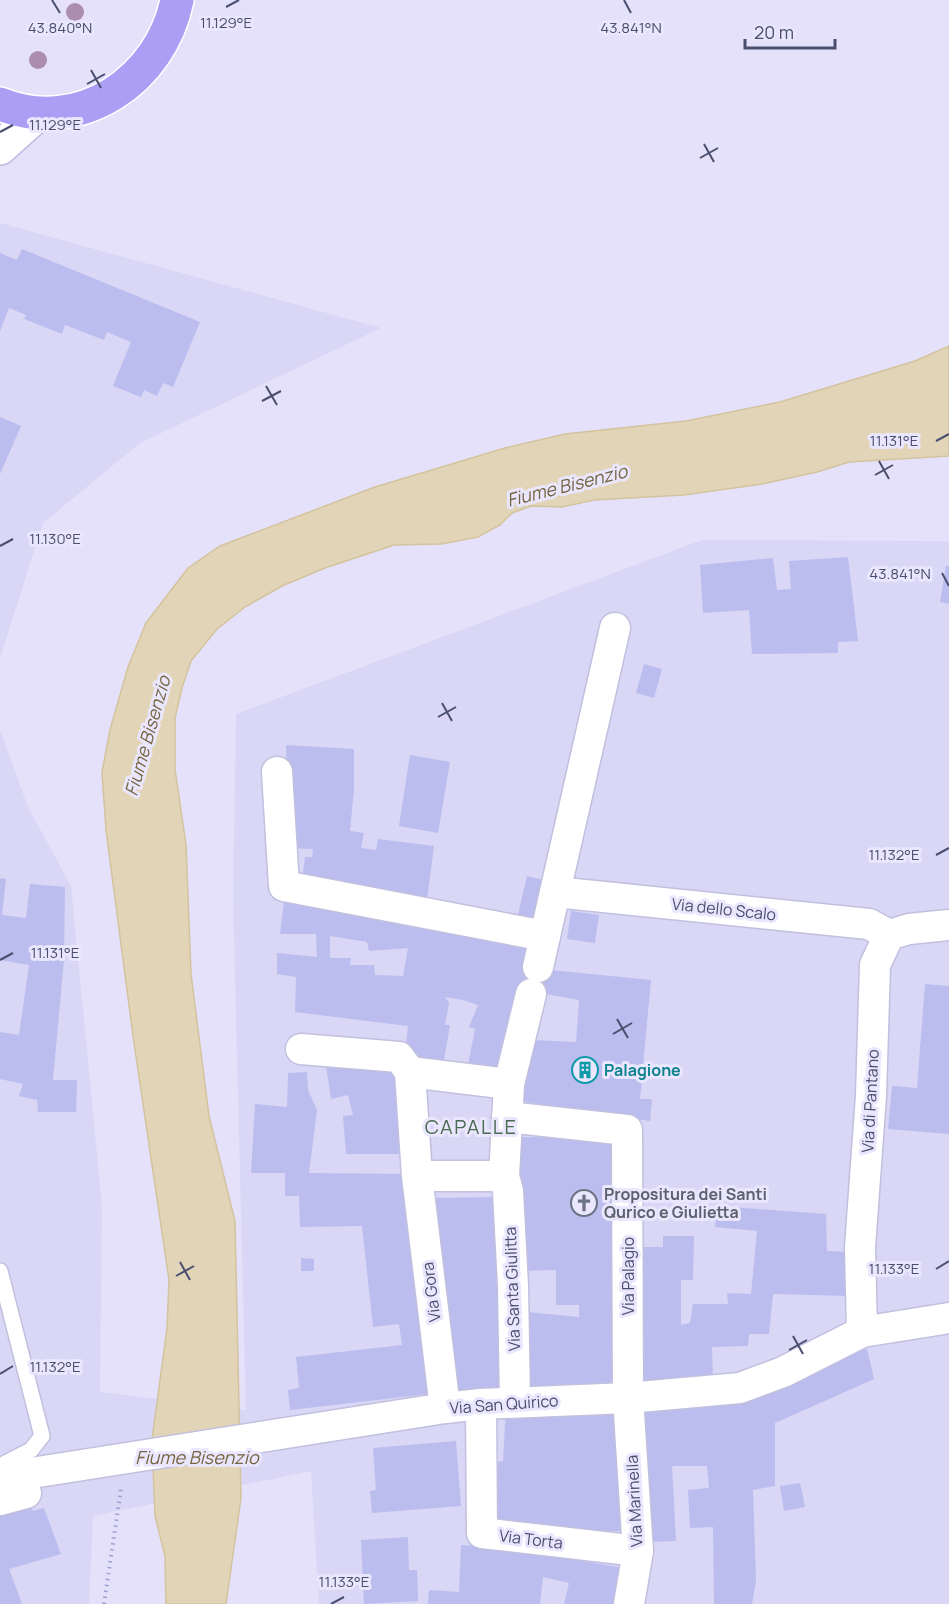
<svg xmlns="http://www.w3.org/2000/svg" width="949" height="1604" font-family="Manrope,sans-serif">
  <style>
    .residential { fill: #d9d6f6 }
    .water { fill: #e2d5b7; stroke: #d3c39e; stroke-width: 1.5 }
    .building { fill: #babdee; fill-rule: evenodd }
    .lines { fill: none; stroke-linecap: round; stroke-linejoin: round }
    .lane-casing { stroke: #c1c0df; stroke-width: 18 }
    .street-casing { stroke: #c1c0df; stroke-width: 33 }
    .secondary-casing { stroke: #bebee4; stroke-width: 36 }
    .primary-casing { stroke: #fff; stroke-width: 36 }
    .path { stroke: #9ea2d2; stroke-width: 4; stroke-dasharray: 1.5 4.5; stroke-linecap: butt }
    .lane { stroke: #fff; stroke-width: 15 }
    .street { stroke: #fff; stroke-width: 30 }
    .secondary { stroke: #fff; stroke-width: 33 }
    .primary { stroke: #ac9df5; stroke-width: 33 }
    .tree { fill: #ad8daf }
    .ticks { fill: none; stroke: #4a4e6f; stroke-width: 2 }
    .labels { text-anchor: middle; stroke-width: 6; stroke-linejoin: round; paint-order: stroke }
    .street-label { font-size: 16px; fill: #4a4e6f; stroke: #eae6fe }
    .culture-label { font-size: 16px; font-weight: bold; fill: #0d838f; stroke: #eae6fe; text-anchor: start }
    .worship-label { font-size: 16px; font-weight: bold; fill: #5b616d; stroke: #eae6fe; text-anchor: start }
    .water-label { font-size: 18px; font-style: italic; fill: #75653f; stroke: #eae6fe }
    .quarter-label { font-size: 20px; letter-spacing: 1.5px; fill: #4c6b53; stroke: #eae6fe }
    .ticks-label { font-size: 15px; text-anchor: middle; fill: #4a4e6f; stroke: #eae6fe; stroke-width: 6; stroke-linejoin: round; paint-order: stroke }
  </style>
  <rect width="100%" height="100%" fill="#e5e1fa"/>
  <g class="residential">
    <polygon points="0,223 381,328 140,443 43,523 0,658"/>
    <polygon points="702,540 949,541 949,1604 319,1604 311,1471 93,1516 89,1604 0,1604 0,730 28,807 71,886 102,1206 100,1392 246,1410 233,898 236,714"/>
  </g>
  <polygon class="water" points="949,346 949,456 849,462 817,472 762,484 684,495 594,500 562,507 531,506 512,513 500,525 478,537 441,544 394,545 325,568 282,586 245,607 217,629 191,661 182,688 175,718 175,769 186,845 191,974 209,1116 235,1221 241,1498 226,1604 166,1604 165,1556 155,1516 152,1440 167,1328 169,1280 134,1043 106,830 102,772 110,730 128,667 146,623 188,568 220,546 375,487 505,448 565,434 686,421 780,402 915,361"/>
  <g class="building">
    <polygon points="22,249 200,322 173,387 163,383 157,396 144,390 141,397 113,386 131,342 107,332 104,340 65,325 62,334 24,319 26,315 9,308 0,331 0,253 17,260"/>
    <polygon points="0,417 21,426 0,474"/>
    <polygon points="848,557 858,641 838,642 838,653 752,654 749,610 703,613 700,565 773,558 777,590 791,589 789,561"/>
    <polygon points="946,566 949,566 949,604 940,602"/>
    <polygon points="644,664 662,669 654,698 636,693"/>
    <polygon points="286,745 354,749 354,789 350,831 364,833 361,848 376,850 378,839 434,846 427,900 302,879 305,857 312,857 313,849 290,848"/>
    <polygon points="410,755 450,762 438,833 399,826"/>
    <polygon points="527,876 548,881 538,929 516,924"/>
    <polygon points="0,878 6,879 2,915 26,918 30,884 65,887 64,959 53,1080 77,1080 76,1112 38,1112 37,1100 19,1096 23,1084 0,1079 0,1032 19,1035 29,965 0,960"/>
    <path d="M284,901L536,943L530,968L651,980L640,1099H652L650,1121L520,1101L533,1040L576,1042L579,1000L524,990L502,1074L467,1070L475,1029L469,1027L478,1005L463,1000L445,997L449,1003L445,1025H450L444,1060L405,1055L408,1026L295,1012L296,977L277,974V953L317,957L316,934H280ZM330,936L367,942L369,951L408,948L403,976L375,975L374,965H350L351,958H330Z"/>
    <polygon points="571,911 599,915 595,943 567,939"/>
    <polygon points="925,984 949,986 949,1134 888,1129 892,1086 917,1088"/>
    <polygon points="325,1058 399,1063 410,1154 346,1154 343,1116 353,1115 348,1095 331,1099"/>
    <polygon points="307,1072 308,1090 317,1110 309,1173 410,1174 437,1393 290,1410 288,1390 299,1388 296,1357 402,1345 399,1324 373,1327 362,1226 300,1227 299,1196 285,1196 285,1173 251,1173 255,1104 287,1107 288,1073"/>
    <polygon points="515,1137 612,1138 614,1390 523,1392 526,1312 579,1317 579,1305 556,1305 556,1270 520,1271"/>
    <polygon points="504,1197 505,1391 457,1392 425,1198"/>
    <polygon points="717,1206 826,1214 827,1251 850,1252 849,1296 773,1294 769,1334 749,1334 748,1346 712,1347 713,1382 641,1386 643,1247 663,1247 663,1236 694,1236 693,1280 681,1280 681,1325 690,1323 693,1304 728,1304 727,1293 751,1294 757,1231 715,1227"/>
    <polygon points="301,1258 314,1259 314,1271 301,1271"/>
    <polygon points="867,1349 874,1379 775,1423 775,1486 753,1490 756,1581 752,1604 714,1604 713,1527 690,1528 688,1490 709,1488 707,1466 672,1466 676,1541 646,1542 637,1406"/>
    <polygon points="506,1408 622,1408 628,1531 582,1532 498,1528 497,1462 503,1461"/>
    <polygon points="456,1441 461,1506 372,1513 370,1491 376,1490 373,1448"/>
    <polygon points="800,1483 805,1507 784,1511 780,1486"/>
    <polygon points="28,1500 33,1511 44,1508 61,1554 9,1569 22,1604 0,1604 0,1512"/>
    <polygon points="408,1537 409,1570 417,1570 418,1601 364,1604 361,1540"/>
    <polygon points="461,1545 504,1547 628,1569 621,1604 564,1604 569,1583 543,1577 540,1604 428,1604 429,1590 459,1592"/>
  </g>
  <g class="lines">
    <defs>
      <polyline id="lane" points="0,1271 42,1436 31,1450 0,1466"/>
      <g id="street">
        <polyline points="277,772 284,886 545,936"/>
        <polyline points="555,892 869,924 889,935"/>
        <polyline points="538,967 615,628"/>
        <polyline points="301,1049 399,1057 410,1072"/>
        <polyline points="509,1084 531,994"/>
        <polyline points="507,1117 627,1130 628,1398 638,1551 629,1604"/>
        <polyline points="417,1176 445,1408"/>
        <polyline points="504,1176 417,1176 410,1072 509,1084 504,1176 508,1191 513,1286 515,1402"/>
        <polyline points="862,1332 860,1247 871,1096 875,965 889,935 909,929 949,925"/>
        <polyline points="481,1404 482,1533 638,1551"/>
        <polyline points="0,1478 445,1408 481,1404 628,1398 740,1388 783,1372 862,1332 949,1318"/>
        <polyline points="0,1500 26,1493"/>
      </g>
      <polyline id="secondary" points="0,148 39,113"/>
      <path id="primary" d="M0,104C80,136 161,80 177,0"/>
    </defs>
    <use href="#lane" class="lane-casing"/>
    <use href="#street" class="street-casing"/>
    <use href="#secondary" class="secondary-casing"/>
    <use href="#primary" class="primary-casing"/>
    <polyline class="path" points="104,1604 121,1489"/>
    <use href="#lane" class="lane"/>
    <use href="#street" class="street"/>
    <use href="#secondary" class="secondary"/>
    <use href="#primary" class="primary"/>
  </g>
  <g class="tree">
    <circle cx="75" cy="12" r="9"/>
    <circle cx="38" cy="60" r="9"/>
  </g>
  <path class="ticks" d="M52,0L60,13M624,0L631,13M226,7L239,0M91,70L101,88M87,84L105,74M0,132L13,125M704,144L714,162M700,158L718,148M266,386L277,405M262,401L281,391M936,441L949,434M879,461L889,479M875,475L893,465M0,546L13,539M942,573L949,586M442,703L452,721M438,717L456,707M936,855L949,848M0,960L13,953M617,1019L628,1038M613,1034L632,1023M180,1262L190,1280M936,1269L949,1261M176,1276L194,1266M793,1336L803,1354M789,1350L807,1340M0,1374L13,1366M331,1604L344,1597"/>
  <defs>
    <symbol id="building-ring" viewBox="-11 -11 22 22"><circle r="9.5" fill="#eae6fe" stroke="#0f9aa8" stroke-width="1.5"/><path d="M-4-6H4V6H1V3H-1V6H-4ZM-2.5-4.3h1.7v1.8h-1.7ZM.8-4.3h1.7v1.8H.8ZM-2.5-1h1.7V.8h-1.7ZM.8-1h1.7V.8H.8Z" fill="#0f9aa8"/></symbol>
    <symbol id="church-ring" viewBox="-11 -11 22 22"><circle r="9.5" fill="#eae6fe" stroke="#6b7280" stroke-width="1.5"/><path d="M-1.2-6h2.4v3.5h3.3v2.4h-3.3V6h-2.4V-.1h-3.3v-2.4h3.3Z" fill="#6b7280"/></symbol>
  </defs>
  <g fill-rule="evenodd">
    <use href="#building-ring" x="570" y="1055" width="30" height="30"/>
    <use href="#church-ring" x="569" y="1188" width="30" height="30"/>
  </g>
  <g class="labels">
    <g class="street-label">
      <text transform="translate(724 909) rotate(6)" y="6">Via dello Scalo</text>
      <text transform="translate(870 1101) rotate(-87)" y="6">Via di Pantano</text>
      <text transform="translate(628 1276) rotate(-90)" y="6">Via Palagio</text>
      <text transform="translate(512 1289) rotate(-92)" y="6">Via Santa Giulitta</text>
      <text transform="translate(431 1292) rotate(-97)" y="6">Via Gora</text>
      <text transform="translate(504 1404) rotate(-4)" y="6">Via San Quirico</text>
      <text transform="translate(634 1501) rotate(-93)" y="6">Via Marinella</text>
      <text transform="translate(531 1539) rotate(7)" y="6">Via Torta</text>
    </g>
    <g class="culture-label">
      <text x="604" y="1076">Palagione</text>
    </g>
    <g class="worship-label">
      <text x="604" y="1200">Propositura dei Santi<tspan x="604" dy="18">Qurico e Giulietta</tspan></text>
    </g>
    <g class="water-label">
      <text transform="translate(567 486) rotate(-14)" y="6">Fiume Bisenzio</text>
      <text transform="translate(148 736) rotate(-74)" y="6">Fiume Bisenzio</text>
      <text x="197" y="1464">Fiume Bisenzio</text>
    </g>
    <g class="quarter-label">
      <text x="471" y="1134">CAPALLE</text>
    </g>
  </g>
  <g class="ticks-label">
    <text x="226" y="28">11.129°E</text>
    <text x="60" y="33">43.840°N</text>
    <text x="631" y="33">43.841°N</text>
    <text x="55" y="130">11.129°E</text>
    <text x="894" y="446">11.131°E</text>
    <text x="55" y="544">11.130°E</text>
    <text x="900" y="579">43.841°N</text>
    <text x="894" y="860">11.132°E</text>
    <text x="55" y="958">11.131°E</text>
    <text x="894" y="1274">11.133°E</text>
    <text x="55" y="1372">11.132°E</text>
    <text x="344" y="1587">11.133°E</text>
  </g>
  <path d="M745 39v9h90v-9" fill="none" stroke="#4a4e6f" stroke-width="3"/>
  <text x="754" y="39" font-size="18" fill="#4a4e6f" stroke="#eae6fe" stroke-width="4.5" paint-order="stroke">20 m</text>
</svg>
